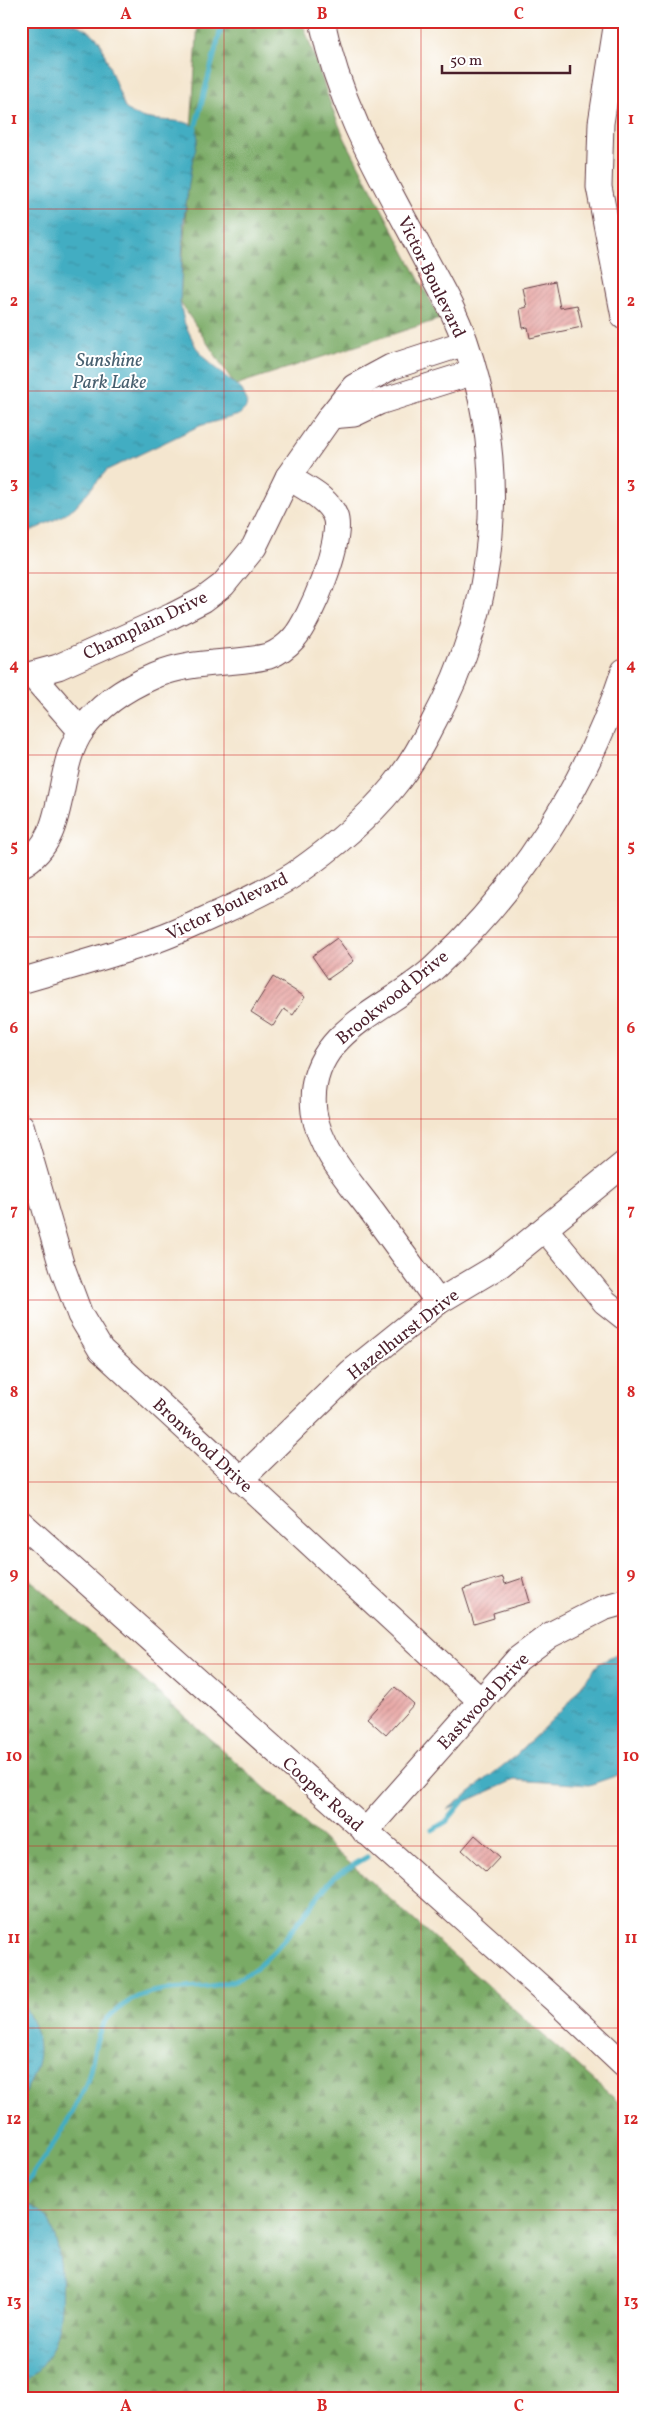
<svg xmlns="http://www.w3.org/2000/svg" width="645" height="2419" font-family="Vollkorn,serif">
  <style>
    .forest { fill: url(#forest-firs); stroke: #626548 }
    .water { fill: url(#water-ripples); stroke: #466676 }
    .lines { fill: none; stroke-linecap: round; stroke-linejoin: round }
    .stream { stroke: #43adc2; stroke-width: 5 }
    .building { fill: url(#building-hatch) }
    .minor-casing { stroke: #643d44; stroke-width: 27 }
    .minor { stroke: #fff; stroke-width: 25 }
    .grid { fill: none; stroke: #d62828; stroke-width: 1; stroke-opacity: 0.55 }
    .labels { text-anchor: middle; stroke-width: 4; stroke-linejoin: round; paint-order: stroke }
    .street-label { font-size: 18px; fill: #4a1f2b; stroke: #fff }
    .water-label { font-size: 19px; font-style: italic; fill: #475f6f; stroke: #fff }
    .neatline { fill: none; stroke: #d62828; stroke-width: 2 }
    .grid-label { font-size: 16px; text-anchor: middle; font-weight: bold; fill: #d62828 }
  </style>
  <defs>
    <pattern id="forest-firs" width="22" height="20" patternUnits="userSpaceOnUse" patternTransform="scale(1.25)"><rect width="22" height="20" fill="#7aab66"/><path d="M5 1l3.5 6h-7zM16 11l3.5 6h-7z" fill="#668b54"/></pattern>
    <pattern id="water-ripples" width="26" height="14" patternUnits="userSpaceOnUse" patternTransform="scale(1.25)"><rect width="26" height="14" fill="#43adc2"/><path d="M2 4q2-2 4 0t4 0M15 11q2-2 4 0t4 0" fill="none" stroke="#3a8c9e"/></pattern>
    <pattern id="building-hatch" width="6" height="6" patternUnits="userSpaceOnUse" patternTransform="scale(1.25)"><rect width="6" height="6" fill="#e59b99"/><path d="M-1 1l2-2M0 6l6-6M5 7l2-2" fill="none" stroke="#bc7e7d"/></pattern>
  </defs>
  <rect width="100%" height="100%" fill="#fff"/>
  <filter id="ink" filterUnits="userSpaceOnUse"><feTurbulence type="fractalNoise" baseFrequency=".02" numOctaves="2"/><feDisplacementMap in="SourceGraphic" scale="10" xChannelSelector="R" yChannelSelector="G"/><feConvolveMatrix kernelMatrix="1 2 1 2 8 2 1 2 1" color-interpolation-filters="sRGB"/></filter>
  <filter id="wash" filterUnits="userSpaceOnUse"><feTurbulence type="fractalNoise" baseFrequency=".0096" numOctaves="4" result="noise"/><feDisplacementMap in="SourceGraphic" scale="20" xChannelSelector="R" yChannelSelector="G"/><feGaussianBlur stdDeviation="1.12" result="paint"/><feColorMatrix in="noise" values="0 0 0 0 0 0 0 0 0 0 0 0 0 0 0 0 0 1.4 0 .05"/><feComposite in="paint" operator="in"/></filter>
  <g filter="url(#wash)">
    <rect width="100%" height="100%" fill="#f4e6cf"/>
    <g class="forest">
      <polygon points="198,21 302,21 333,111 345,139 440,319 235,385 180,302"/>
      <polygon points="21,1571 624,2107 624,2398 21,2398"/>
    </g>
    <g class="water">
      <path d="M21,21C50,21 81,16 100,42L125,108C146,127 178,115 196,127L198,139L192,163L184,218L180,302L184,322L196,347L209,363L242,390L247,401L246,408L239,415L199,426L107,470L75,507L60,517L21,536Z"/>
      <polygon points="624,1651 624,1773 589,1785 514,1780 447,1810 515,1756 566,1706 598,1664"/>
      <path d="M21,1999C44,2042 46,2057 21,2099Z"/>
      <path d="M21,2202C31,2206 40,2209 47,2218C65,2246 66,2318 52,2349C46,2363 32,2376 21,2387Z"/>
    </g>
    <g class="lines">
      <g class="stream">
        <polyline points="194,132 223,21"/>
        <polyline points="432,1830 447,1821 464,1800"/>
        <path d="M21,2191C45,2157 70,2122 86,2084C96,2060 91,2033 112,2014C157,1973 198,1999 244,1976C272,1961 307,1910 328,1884L335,1876L367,1857"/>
      </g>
    </g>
    <g id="blocks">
      <g class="building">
        <polygon points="555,281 560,308 577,305 582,327 530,338 528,327 523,328 520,309 527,307 523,288"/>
        <polygon points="337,938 354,961 328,979 312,956"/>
        <polygon points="273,977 305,997 293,1015 284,1009 273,1026 251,1012"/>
        <polygon points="503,1577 505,1584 523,1578 530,1602 493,1613 494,1618 474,1624 463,1589"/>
        <polygon points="395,1687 414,1704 386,1735 367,1718"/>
        <polygon points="475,1835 500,1857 486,1872 462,1850"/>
      </g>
    </g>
  </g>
  <g filter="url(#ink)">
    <use href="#blocks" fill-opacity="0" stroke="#643d44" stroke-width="1"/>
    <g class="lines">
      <defs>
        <g id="minor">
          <polyline points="617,21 601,123 599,187 624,317"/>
          <polyline points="465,343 391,367 354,387 331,416 354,414 379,402 474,372"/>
          <polyline points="32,675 81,731"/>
          <polyline points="21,677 58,667 172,616 203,600 223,585 254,547 288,477 331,416"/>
          <path d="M21,865C70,839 53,771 82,730C99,706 126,688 154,676C190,660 231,665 269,656C279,652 287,646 294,638C310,620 344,539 335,516C328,498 303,487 288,477"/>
          <path d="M21,981C65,968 110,956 153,941C175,934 196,923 217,914C243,902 270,890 295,874C331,849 366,820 393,787C409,768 422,745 433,723C498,604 509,469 465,341C454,309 436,280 421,251C380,174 340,108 322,21"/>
          <polyline points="21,1126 62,1267 80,1315 101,1350 481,1701"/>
          <polyline points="545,1229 605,1302 624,1317"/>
          <path d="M438,1302C416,1272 395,1243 373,1213C351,1183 320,1151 314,1112C304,1031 389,1011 435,967C522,886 587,784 624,671"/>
          <polyline points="240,1480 351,1372 438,1302 500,1265 624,1164"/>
          <polyline points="21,1523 556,2001 624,2065"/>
          <polyline points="365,1832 518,1659 550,1635 603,1608 624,1602"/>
        </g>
      </defs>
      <use href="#minor" class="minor-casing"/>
      <use href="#minor" class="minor"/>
    </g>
  </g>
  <path class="grid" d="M224,21V2398M421,21V2398M21,209H624M21,391H624M21,573H624M21,755H624M21,937H624M21,1119H624M21,1300H624M21,1482H624M21,1664H624M21,1846H624M21,2028H624M21,2210H624"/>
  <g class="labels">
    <g class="street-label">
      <text transform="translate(432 277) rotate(64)" y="6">Victor Boulevard</text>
      <text transform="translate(145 625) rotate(-26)" y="6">Champlain Drive</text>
      <text transform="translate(227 906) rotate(-26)" y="6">Victor Boulevard</text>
      <text transform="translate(392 997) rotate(-39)" y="6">Brookwood Drive</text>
      <text transform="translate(403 1334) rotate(-38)" y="6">Hazelhurst Drive</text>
      <text transform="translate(203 1445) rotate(43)" y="6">Bronwood Drive</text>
      <text transform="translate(483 1701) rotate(-47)" y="6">Eastwood Drive</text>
      <text transform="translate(323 1794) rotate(42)" y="6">Cooper Road</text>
    </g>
    <g class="water-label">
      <text x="109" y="366">Sunshine<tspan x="109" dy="22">Park Lake</tspan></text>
    </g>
  </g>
  <rect width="645" height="2419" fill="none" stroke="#fff" stroke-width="55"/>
  <path d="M442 65v8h128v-8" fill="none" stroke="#4a1f2b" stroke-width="2.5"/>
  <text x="450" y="65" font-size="15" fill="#4a1f2b" stroke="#ffffff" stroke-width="4" paint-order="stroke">50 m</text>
  <rect x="28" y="28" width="590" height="2364" class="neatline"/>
  <g class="grid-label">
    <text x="126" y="19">A</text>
    <text x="322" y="19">B</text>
    <text x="519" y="19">C</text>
    <text x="14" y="124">1</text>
    <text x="631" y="124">1</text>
    <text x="14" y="306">2</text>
    <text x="631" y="306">2</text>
    <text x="14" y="488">3</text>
    <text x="631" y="488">3</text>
    <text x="14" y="670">4</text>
    <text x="631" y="670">4</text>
    <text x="14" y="851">5</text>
    <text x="631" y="851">5</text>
    <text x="14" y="1033">6</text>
    <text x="631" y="1033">6</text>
    <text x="14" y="1215">7</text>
    <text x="631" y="1215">7</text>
    <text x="14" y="1397">8</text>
    <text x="631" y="1397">8</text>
    <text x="14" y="1579">9</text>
    <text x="631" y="1579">9</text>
    <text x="14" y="1761">10</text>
    <text x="631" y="1761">10</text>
    <text x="14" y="1943">11</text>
    <text x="631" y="1943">11</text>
    <text x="14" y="2124">12</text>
    <text x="631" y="2124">12</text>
    <text x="14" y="2306">13</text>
    <text x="631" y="2306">13</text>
    <text x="126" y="2411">A</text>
    <text x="322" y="2411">B</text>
    <text x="519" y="2411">C</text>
  </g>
</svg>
